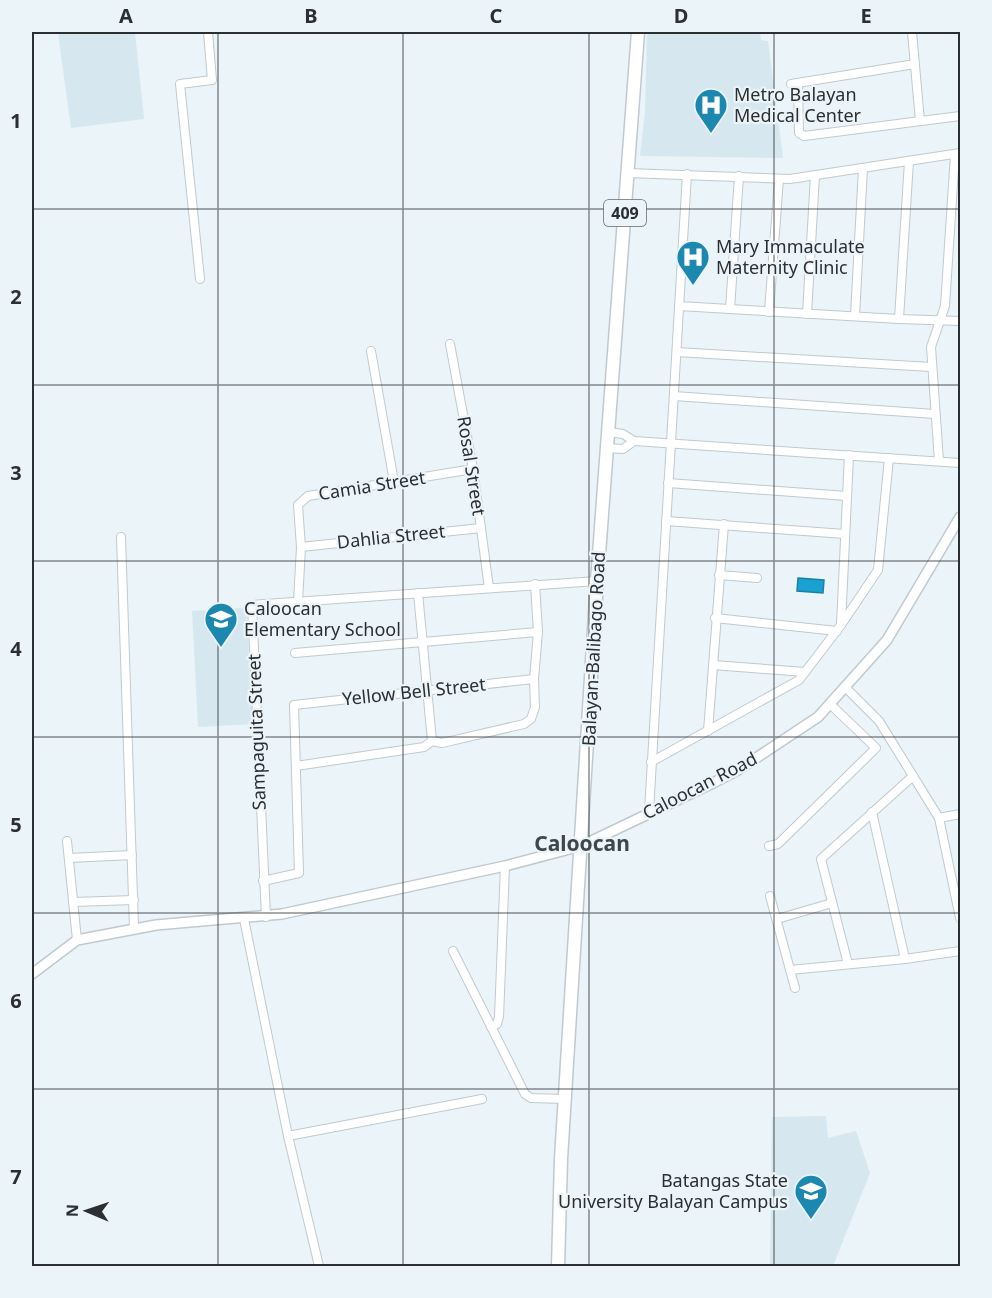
<svg xmlns="http://www.w3.org/2000/svg" width="992" height="1298" font-family="'Noto Sans',sans-serif">
  <style>
    .built { fill: #d6e7f0 }
    .water { fill: #19a2d1; stroke: #1e80a1; stroke-width: 1.5 }
    .lines { fill: none; stroke-linecap: round; stroke-linejoin: round }
    .minor-casing { stroke: #c0cace; stroke-width: 10 }
    .tertiary-casing { stroke: #c0cace; stroke-width: 12 }
    .primary-casing { stroke: #c0cace; stroke-width: 15 }
    .minor { stroke: #fff; stroke-width: 8 }
    .tertiary { stroke: #fff; stroke-width: 9 }
    .primary { stroke: #fff; stroke-width: 12 }
    .grid { fill: none; stroke: #2b2f31; stroke-width: 1.5; stroke-opacity: 0.55 }
    .labels { text-anchor: middle; stroke-width: 4.5; stroke-linejoin: round; paint-order: stroke }
    .shield { fill: #eaf4f9; stroke: #646a6d; stroke-width: 1.5 }
    .shield-label { font-size: 16px; font-weight: bold; fill: #2b2f31 }
    .poi-label { font-size: 18px; fill: #2b2f31; stroke: #eaf4f9; text-anchor: start }
    .street-label { font-size: 18px; fill: #2b2f31; stroke: #eaf4f9 }
    .quarter-label { font-size: 21px; font-weight: bold; fill: #3f474b; stroke: #eaf4f9 }
    .neatline { fill: none; stroke: #2b2f31; stroke-width: 2 }
    .grid-label { font-size: 20px; text-anchor: middle; font-weight: bold; fill: #2b2f31 }
  </style>
  <rect width="100%" height="100%" fill="#eaf4f9"/>
  <g class="built">
    <polygon points="71,32 135,32 144,119 71,128 58,33"/>
    <polygon points="647,32 760,32 761,40 768,41 783,158 640,156 645,112"/>
    <polygon points="246,608 253,724 198,727 192,611"/>
    <polygon points="826,1116 828,1138 856,1131 870,1173 833,1266 770,1266 772,1117"/>
  </g>
  <polygon class="water" points="798,578 824,580 823,593 797,591"/>
  <g class="lines">
    <defs>
      <g id="minor">
        <polyline points="912,32 920,121"/>
        <polyline points="798,83 799,133 804,136 960,116"/>
        <polyline points="791,84 915,64"/>
        <polyline points="628,173 790,179 960,153"/>
        <polyline points="200,279 180,84 212,80 208,32"/>
        <polyline points="679,306 899,319 960,321"/>
        <polyline points="730,309 739,176"/>
        <polyline points="769,312 779,179"/>
        <polyline points="807,314 815,175"/>
        <polyline points="855,316 863,168"/>
        <polyline points="899,319 909,161"/>
        <polyline points="450,344 473,469 489,588"/>
        <polyline points="371,351 394,482"/>
        <polyline points="677,352 931,367"/>
        <polyline points="674,396 935,414"/>
        <polyline points="608,432 623,434 634,441 960,463"/>
        <polyline points="607,448 623,449 634,441"/>
        <polyline points="939,461 931,347 945,306 955,154"/>
        <polyline points="668,483 847,496"/>
        <polyline points="666,521 845,534"/>
        <polyline points="121,537 134,928"/>
        <polyline points="301,547 481,528"/>
        <polyline points="719,575 757,578"/>
        <polyline points="418,593 432,741"/>
        <polyline points="298,602 301,547 298,505 308,496 473,469"/>
        <polyline points="715,618 837,631"/>
        <polyline points="841,625 849,455"/>
        <polyline points="295,653 538,632"/>
        <polyline points="713,665 805,672"/>
        <polyline points="845,687 879,721 939,818 960,918"/>
        <polyline points="708,731 724,524"/>
        <polyline points="651,762 799,680 841,625 878,570 889,458"/>
        <polyline points="296,766 424,747 432,741 442,743 524,724 531,719 535,707 534,679 538,632 535,584"/>
        <polyline points="649,811 687,174"/>
        <polyline points="872,812 905,959"/>
        <polyline points="939,818 960,814"/>
        <polyline points="67,841 77,940"/>
        <polyline points="769,846 778,844 876,748 830,704"/>
        <polyline points="69,858 132,855"/>
        <polyline points="263,881 299,873 294,705 534,679"/>
        <polyline points="770,896 795,988"/>
        <polyline points="73,902 134,900"/>
        <polyline points="266,917 252,605 597,581"/>
        <polyline points="244,919 288,1136 319,1266"/>
        <polyline points="777,919 832,903"/>
        <polyline points="453,951 525,1094 531,1098 565,1099"/>
        <polyline points="848,964 821,859 913,776"/>
        <polyline points="790,970 905,959 960,951"/>
        <polyline points="491,1027 497,1024 499,1017 505,866"/>
        <polyline points="288,1136 482,1099"/>
      </g>
      <polyline id="tertiary" points="32,974 77,940 156,925 282,914 505,866 581,846 713,783 738,770 818,717 887,640 960,517"/>
      <polyline id="primary" points="558,1266 561,1159 597,581 638,32"/>
    </defs>
    <use href="#minor" class="minor-casing"/>
    <use href="#tertiary" class="tertiary-casing"/>
    <use href="#primary" class="primary-casing"/>
    <use href="#minor" class="minor"/>
    <use href="#tertiary" class="tertiary"/>
    <use href="#primary" class="primary"/>
  </g>
  <path class="grid" d="M218,32V1266M403,32V1266M589,32V1266M774,32V1266M32,209H960M32,385H960M32,561H960M32,737H960M32,913H960M32,1089H960"/>
  <defs>
    <symbol id="hospital-pin" viewBox="-11 -11 22 30"><path d="M0 17L-7.5 6A9.5 9.5 0 1 1 7.5 6Z" fill="#1c88af" stroke="#eaf4f9"/><path d="M-5-5h3v3.5h4V-5h3V5h-3V1.5h-4V5h-3Z" fill="#fff"/></symbol>
    <symbol id="school-pin" viewBox="-11 -11 22 30"><path d="M0 17L-7.5 6A9.5 9.5 0 1 1 7.5 6Z" fill="#1c88af" stroke="#eaf4f9"/><path d="M0-5L7-2L0 1L-7-2ZM-4 1L0 2.5L4 1V4Q0 6-4 4Z" fill="#fff"/></symbol>
    <symbol id="university-pin" viewBox="-11 -11 22 30"><path d="M0 17L-7.5 6A9.5 9.5 0 1 1 7.5 6Z" fill="#1c88af" stroke="#eaf4f9"/><path d="M0-5L7-2L0 1L-7-2ZM-4 1L0 2.5L4 1V4Q0 6-4 4Z" fill="#fff"/></symbol>
  </defs>
  <g fill-rule="evenodd">
    <use href="#hospital-pin" x="692" y="86" width="38" height="52"/>
    <use href="#hospital-pin" x="674" y="238" width="38" height="52"/>
    <use href="#school-pin" x="202" y="600" width="38" height="52"/>
    <use href="#university-pin" x="792" y="1172" width="38" height="52"/>
  </g>
  <g class="labels">
    <rect class="shield" x="604" y="200" width="42" height="26" rx="4.5"/>
    <g class="shield-label">
      <text x="625" y="219">409</text>
    </g>
    <g class="poi-label">
      <text x="734" y="101">Metro Balayan<tspan x="734" dy="21">Medical Center</tspan></text>
      <text x="716" y="253">Mary Immaculate<tspan x="716" dy="21">Maternity Clinic</tspan></text>
      <text x="244" y="615">Caloocan<tspan x="244" dy="21">Elementary School</tspan></text>
      <text x="788" y="1187" text-anchor="end">Batangas State<tspan x="788" dy="21">University Balayan Campus</tspan></text>
    </g>
    <g class="street-label">
      <text transform="translate(471 466) rotate(81)" y="6">Rosal Street</text>
      <text transform="translate(372 486) rotate(-9)" y="6">Camia Street</text>
      <text transform="translate(391 537) rotate(-6)" y="6">Dahlia Street</text>
      <text transform="translate(594 649) rotate(-87)" y="6">Balayan-Balibago Road</text>
      <text transform="translate(414 692) rotate(-6)" y="6">Yellow Bell Street</text>
      <text transform="translate(257 732) rotate(-92)" y="6">Sampaguita Street</text>
      <text transform="translate(700 786) rotate(-27)" y="6">Caloocan Road</text>
    </g>
    <g class="quarter-label">
      <text x="582" y="851">Caloocan</text>
    </g>
  </g>
  <rect width="992" height="1298" fill="none" stroke="#eaf4f9" stroke-width="66"/>
  <g transform="translate(87 1211) rotate(272)" stroke="#eaf4f9" stroke-width="4.5" paint-order="stroke">
  <path d="M0-4.5L10 22L0 15L-10 22Z" fill="#2b2f31"/>
  <text y="-9" font-size="16" font-weight="bold" text-anchor="middle" fill="#2b2f31">N</text>
  </g>
  <rect x="33" y="33" width="926" height="1232" class="neatline"/>
  <g class="grid-label">
    <text x="126" y="23">A</text>
    <text x="311" y="23">B</text>
    <text x="496" y="23">C</text>
    <text x="681" y="23">D</text>
    <text x="866" y="23">E</text>
    <text x="16" y="128">1</text>
    <text x="16" y="304">2</text>
    <text x="16" y="480">3</text>
    <text x="16" y="656">4</text>
    <text x="16" y="832">5</text>
    <text x="16" y="1008">6</text>
    <text x="16" y="1184">7</text>
  </g>
</svg>
